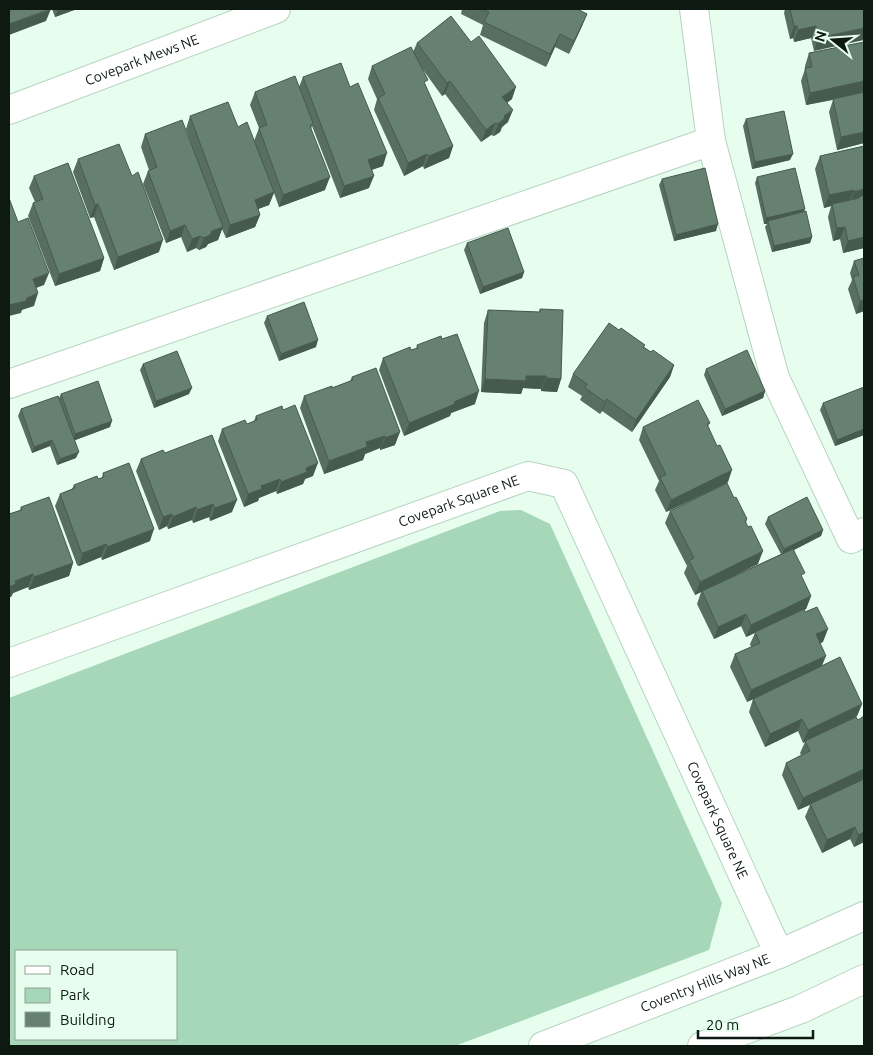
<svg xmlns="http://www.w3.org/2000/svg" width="873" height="1055" font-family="Ubuntu,sans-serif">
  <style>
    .green { fill: #a6d7b8; fill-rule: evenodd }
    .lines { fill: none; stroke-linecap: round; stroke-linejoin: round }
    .minor-casing { stroke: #b6d3c1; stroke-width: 30 }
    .minor { stroke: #fff; stroke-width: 28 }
    .wall { fill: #586f60 }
    .shaded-wall { fill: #475a4e }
    .building { fill: #668170; stroke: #475a4e }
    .labels { text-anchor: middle; stroke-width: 4.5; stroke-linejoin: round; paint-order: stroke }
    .street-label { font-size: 14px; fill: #0e1912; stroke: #e7feef }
  </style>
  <rect width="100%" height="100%" fill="#e7feef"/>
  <path class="green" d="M521,510L550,524L722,903L709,950L455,1046H9V698L500,511ZM16,951H176V1039H16Z"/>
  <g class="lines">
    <defs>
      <g id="minor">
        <polyline points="694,9 711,141 775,378 851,539 864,532"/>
        <path id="s1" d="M9,110L276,9"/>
        <polyline points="9,384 711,141"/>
        <path id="s2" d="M9,663L528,476L564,484L779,954"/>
        <path id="s3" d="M543,1046L779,954L864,916"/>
        <polyline points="702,1046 801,1009 864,979"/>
      </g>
    </defs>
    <use href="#minor" class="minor-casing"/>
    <use href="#minor" class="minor"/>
  </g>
  <g class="wall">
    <polygon points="52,9 77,9 55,17"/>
    <polygon points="462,9 577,9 587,14 582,26 569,54 555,47 546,67 480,35 483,25 461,14"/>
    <polygon points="785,9 864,9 814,51 811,38 794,42 793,38 790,39 784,13"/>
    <polygon points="864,42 864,143 837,150 829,112 833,100 806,105 801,81 805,69 805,66 809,53"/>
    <polygon points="417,43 512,99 507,103 508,122 502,127 500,132 494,136 491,135 481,142 445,94 442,96 421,67 425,86 453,146 449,158 424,169 423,166 404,176 374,110 377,99 368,79 372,66 413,52"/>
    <polygon points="303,77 350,87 383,166 371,170 369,188 340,198 312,126 311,129 325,190 279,207 274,193 269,205 258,209 260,215 255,227 226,238 222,229 218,240 208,244 206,247 199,250 196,248 187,252 181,237 166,243 143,184 148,171 149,170 141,147 145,134 201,171 186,129 190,116 238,127 254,141 259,128 250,105 255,92 299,87"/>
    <polygon points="746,119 790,160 752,169 743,126"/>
    <polygon points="864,146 864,248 843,253 840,239 833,241 828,217 831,206 824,208 815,169 820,156"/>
    <polygon points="78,159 159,252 114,270 94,217 90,218 73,172"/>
    <polygon points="34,176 104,258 100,271 55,286 28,216 33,203 35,202 29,188"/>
    <polygon points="757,177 804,212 812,237 810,243 772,252 765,227 767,224 764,224 755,183"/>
    <polygon points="662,179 716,231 674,241 659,185"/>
    <polygon points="467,243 524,272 522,278 480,294 464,250"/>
    <polygon points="864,258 864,311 856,314 848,289 852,280 850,273 854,261"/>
    <polygon points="540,309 561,379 557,392 541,391 541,389 523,388 521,394 481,392 484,323 488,310 539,312"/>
    <polygon points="267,316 316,347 279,361 264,323"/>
    <polygon points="619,330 645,345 644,347 651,352 674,365 670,377 632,432 602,411 600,414 580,400 582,396 568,387 573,374"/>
    <polygon points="417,345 475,404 451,413 450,416 404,436 379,370 383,358 416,349"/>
    <polygon points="143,364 189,394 154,408 140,370"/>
    <polygon points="706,369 765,391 763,398 722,416 704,375"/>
    <polygon points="352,377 395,445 380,450 380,448 365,454 363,460 324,474 300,408 304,396 332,388 350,381"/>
    <polygon points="864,388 864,435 835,446 820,410 823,403"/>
    <polygon points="61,394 110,427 75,440 76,458 57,465 50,446 32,453 18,416 21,409 59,398"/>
    <polygon points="256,416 313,476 305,479 303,484 277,494 276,491 259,498 258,501 244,507 218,441 222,429 247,424 254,421"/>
    <polygon points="710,423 708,426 728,482 727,483 734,498 747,519 746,523 758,564 721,582 781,554 765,524 768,517 823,530 821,536 794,550 802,579 811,596 806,609 804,610 823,642 820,643 822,666 862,704 857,716 856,717 864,842 854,847 850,839 822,853 805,817 810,805 798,810 782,775 786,763 801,755 800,753 805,742 803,743 798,731 765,747 749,712 753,699 747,702 730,667 735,654 751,647 750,644 755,633 746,637 741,626 714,639 697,604 701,592 695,595 684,573 687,566 665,523 670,511 706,493 666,512 655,490 659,481 639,440 643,427"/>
    <polygon points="165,453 232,512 210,521 209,517 193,523 192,520 168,529 167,526 159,530 136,471 141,459"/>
    <polygon points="103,473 150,541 102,560 101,557 79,566 77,565 55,506 60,494 72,489 74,485 102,478"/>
    <polygon points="21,507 73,563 69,576 29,590 28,587 13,593 11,597 9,597 9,514 20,510"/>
  </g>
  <g class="shaded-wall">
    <polygon points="51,9 46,21 9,35 9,24"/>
    <polygon points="58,9 77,9 55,17"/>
    <polygon points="587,14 582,26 569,54 574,41"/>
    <polygon points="794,26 797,26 793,38 790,39"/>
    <polygon points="816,26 811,38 794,42 798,30"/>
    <polygon points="864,28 864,40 814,51 818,38"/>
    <polygon points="560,34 555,47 546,67 550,54"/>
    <polygon points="450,81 445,94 442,96 447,83"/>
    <polygon points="864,81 864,93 806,105 810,93"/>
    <polygon points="516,87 512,99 498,109 502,97"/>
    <polygon points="513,110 508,122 502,127 500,132 494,136 498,124 505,115"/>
    <polygon points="495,123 491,135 481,142 486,130"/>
    <polygon points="864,132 864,143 837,150 841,137"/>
    <polygon points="453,146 449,158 424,169 429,156"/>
    <polygon points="387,153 383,166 363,173 368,160"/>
    <polygon points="427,154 423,166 404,176 408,163"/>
    <polygon points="793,154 790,160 752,169 755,162"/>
    <polygon points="374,176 369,188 340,198 344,186"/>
    <polygon points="330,177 325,190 279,207 283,195"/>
    <polygon points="864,189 864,201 859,198 859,197 856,203 850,204 854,192"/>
    <polygon points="854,190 849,202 832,204 831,206 824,208 829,195"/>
    <polygon points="274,192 269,205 250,212 255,200"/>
    <polygon points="98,204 94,217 90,218 95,205"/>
    <polygon points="805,209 803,215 768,221 767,224 764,224 766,218"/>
    <polygon points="260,215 255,227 226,238 230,225"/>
    <polygon points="718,224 716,231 674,241 676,235"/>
    <polygon points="185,225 181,237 166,243 170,231"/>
    <polygon points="223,227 218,240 208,244 206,247 199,250 204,238 212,231"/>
    <polygon points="845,227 840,239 833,241 837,228"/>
    <polygon points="200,236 196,248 187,252 192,239"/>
    <polygon points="812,237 810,243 772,252 774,246"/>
    <polygon points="864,237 864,248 843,253 848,241"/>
    <polygon points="163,240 159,252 114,270 118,257"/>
    <polygon points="104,258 100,271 55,286 59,274"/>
    <polygon points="524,272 522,278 480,294 483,287"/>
    <polygon points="49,273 44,285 28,291 33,279"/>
    <polygon points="38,293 34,306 22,310 21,313 9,316 9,305"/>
    <polygon points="864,300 864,311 856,314 860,301"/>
    <polygon points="318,340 316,347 279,361 281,354"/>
    <polygon points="674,365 670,377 632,432 636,420"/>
    <polygon points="526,376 546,376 541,389 523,388 521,394 481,392 485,379"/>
    <polygon points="546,378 561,379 557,392 541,391"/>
    <polygon points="192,388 189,394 154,408 156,401"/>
    <polygon points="479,391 475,404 451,413 450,416 404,436 409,423 454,402"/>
    <polygon points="765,391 763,398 722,416 725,409"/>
    <polygon points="607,399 602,411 600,414 605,402"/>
    <polygon points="112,421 110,427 73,441 75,434"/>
    <polygon points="864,429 864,435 835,446 837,440"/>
    <polygon points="400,432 395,445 380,450 385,438"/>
    <polygon points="385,436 380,448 365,454 363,460 324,474 329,461 366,442"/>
    <polygon points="52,440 50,446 32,453 34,447"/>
    <polygon points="79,452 76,458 57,465 60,459"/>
    <polygon points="318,463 313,476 305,479 303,484 277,494 281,482 306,468"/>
    <polygon points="732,470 728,482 666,512 671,500"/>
    <polygon points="280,479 276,491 259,498 258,501 244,507 248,494 261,486"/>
    <polygon points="237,500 232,512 210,521 215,508"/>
    <polygon points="213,504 209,517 193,523 197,510"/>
    <polygon points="196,507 192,520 168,529 173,517"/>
    <polygon points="172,514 167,526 159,530 163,517"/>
    <polygon points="154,529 150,541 102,560 107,547"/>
    <polygon points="823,530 821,536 782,556 784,549"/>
    <polygon points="106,544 101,557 79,566 83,553"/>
    <polygon points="763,551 758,564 695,595 700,582"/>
    <polygon points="73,563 69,576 29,590 34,577"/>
    <polygon points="33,574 28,587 13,593 11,597 9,597 9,587 15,581"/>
    <polygon points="811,596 806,609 746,637 751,625"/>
    <polygon points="746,614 741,626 714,639 718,627"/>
    <polygon points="828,629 823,642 811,647 816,634"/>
    <polygon points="826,656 821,668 747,702 751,690"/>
    <polygon points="862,704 857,716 803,743 808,730"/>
    <polygon points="802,719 798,731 765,747 770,734"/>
    <polygon points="864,769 864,779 798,810 803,798"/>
    <polygon points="855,827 850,839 822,853 827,840"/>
    <polygon points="864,832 864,842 854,847 858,835"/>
  </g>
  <g class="building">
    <polygon points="9,9 50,9 9,24"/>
    <polygon points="481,9 577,9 587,14 574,41 560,34 550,54 484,22 489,12"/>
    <polygon points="790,9 864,9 864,28 818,38 816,26 798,30 797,26 794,26"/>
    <polygon points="451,16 471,42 479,36 516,87 502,97 513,110 505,115 504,119 498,124 495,123 486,130 450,81 447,83 417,43"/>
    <polygon points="864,42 864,81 810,93 805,68 812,67 809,53"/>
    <polygon points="411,47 428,80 424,82 453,146 429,156 427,154 408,163 378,98 385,94 372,66"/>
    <polygon points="341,63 350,87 358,83 387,153 368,160 374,176 344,186 303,77"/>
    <polygon points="295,76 313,123 310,126 330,177 283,195 259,128 267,125 255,92"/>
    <polygon points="864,92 864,132 841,137 833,99"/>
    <polygon points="228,102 238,127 247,122 274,192 255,200 260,215 230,225 190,116"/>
    <polygon points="784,111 793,154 755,162 746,119"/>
    <polygon points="182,120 223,227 212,231 210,235 204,238 200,236 192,239 185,225 170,231 148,171 157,167 145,134"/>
    <polygon points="119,144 132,176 138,172 163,240 118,257 98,204 95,205 78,159"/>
    <polygon points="864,146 864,189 854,192 854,190 829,195 820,156"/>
    <polygon points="68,163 104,258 59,274 33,203 43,199 34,176"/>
    <polygon points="705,168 718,224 676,235 662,179"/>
    <polygon points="795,168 805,209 766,218 757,177"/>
    <polygon points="864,195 864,237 848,241 845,227 837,228 832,204 859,198 859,197"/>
    <polygon points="9,198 18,222 28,218 49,273 33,279 38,293 27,298 26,301 9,305"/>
    <polygon points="806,211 812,237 774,246 768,221"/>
    <polygon points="508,228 524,272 483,287 467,243"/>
    <polygon points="864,258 864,300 860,301 853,277 859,275 854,261"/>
    <polygon points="304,302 318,340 281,354 267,316"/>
    <polygon points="540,309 563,310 561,379 546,378 546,376 526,376 526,381 485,379 488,310 540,312"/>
    <polygon points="609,323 619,330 621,328 645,345 643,347 651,352 653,350 674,365 636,420 607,399 605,402 585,388 587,384 573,374"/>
    <polygon points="457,334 479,391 454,402 455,404 409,423 383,358 410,347 411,350 418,348 417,345 441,336 442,339"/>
    <polygon points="747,350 765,391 725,409 706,369"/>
    <polygon points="177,351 192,388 156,401 143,364"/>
    <polygon points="376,368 400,432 385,438 385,436 366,442 367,447 329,461 304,396 332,386 332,388 353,380 352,377"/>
    <polygon points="98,381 112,421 75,434 61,394"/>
    <polygon points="864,387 864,429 837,440 823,403"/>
    <polygon points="58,396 79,452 60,459 52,440 34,447 21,409"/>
    <polygon points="698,400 710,423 707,424 717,446 720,445 732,470 671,500 660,477 666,475 643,427"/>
    <polygon points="295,405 318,463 306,468 307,472 281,482 280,479 261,486 262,489 248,494 222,429 245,420 247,424 257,420 256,416 282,406 283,410"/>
    <polygon points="212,435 237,500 215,508 213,504 197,510 196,507 173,517 172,514 163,517 141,459 163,450 165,453"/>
    <polygon points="129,463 154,529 107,547 106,544 83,553 81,552 60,494 75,488 74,485 97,476 98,479 104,477 103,473"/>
    <polygon points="727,483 734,498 736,497 747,519 745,521 748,527 751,526 763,551 700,582 689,561 694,558 670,511"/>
    <polygon points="49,497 73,563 34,577 33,574 15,581 16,584 9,587 9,514 22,510 21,507"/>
    <polygon points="807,497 823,530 784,549 768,517"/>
    <polygon points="793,549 805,573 801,575 811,596 751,625 746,614 718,627 702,591"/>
    <polygon points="817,607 828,629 816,634 826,656 751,690 735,654 760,643 755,632 804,609 805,612"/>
    <polygon points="840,657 862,704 808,730 802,719 770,734 753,699"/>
    <polygon points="864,716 864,769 803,798 786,763 810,751 805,741 856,717 858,720"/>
    <polygon points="864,779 864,832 858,835 855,827 827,840 810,804"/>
  </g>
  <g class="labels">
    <g class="street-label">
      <text dy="5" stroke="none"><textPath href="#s1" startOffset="142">Covepark Mews NE</textPath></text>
      <text dy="5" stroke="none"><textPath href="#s2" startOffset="478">Covepark Square NE</textPath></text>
      <text dy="5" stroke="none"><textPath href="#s2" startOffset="958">Covepark Square NE</textPath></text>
      <text dy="5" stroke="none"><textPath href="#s3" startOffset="174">Coventry Hills Way NE</textPath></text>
    </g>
  </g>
  <rect width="873" height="1055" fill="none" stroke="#0e1912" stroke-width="20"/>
  <rect x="15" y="950" width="162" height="90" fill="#e7feef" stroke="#90a297"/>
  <rect x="25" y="966" width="25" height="8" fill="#ffffff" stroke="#90a297"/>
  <text x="60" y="975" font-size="15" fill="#0e1912">Road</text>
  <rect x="25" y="988" width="25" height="15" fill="#a6d7b8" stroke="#90a297"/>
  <text x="60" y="1000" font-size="15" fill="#0e1912">Park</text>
  <rect x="25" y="1012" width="25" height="15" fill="#668170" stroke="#90a297"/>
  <text x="60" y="1025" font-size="15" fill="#0e1912">Building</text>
  <g transform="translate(833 40) rotate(287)" stroke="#e7feef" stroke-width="4" paint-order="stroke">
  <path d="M0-4L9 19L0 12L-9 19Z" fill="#0e1912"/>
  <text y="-8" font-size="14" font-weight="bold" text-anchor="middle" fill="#0e1912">N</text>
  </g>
  <path d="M698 1030v8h115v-8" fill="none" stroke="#0e1912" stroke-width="2.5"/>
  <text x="706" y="1030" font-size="15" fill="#0e1912" stroke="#e7feef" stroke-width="4" paint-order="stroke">20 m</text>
</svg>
